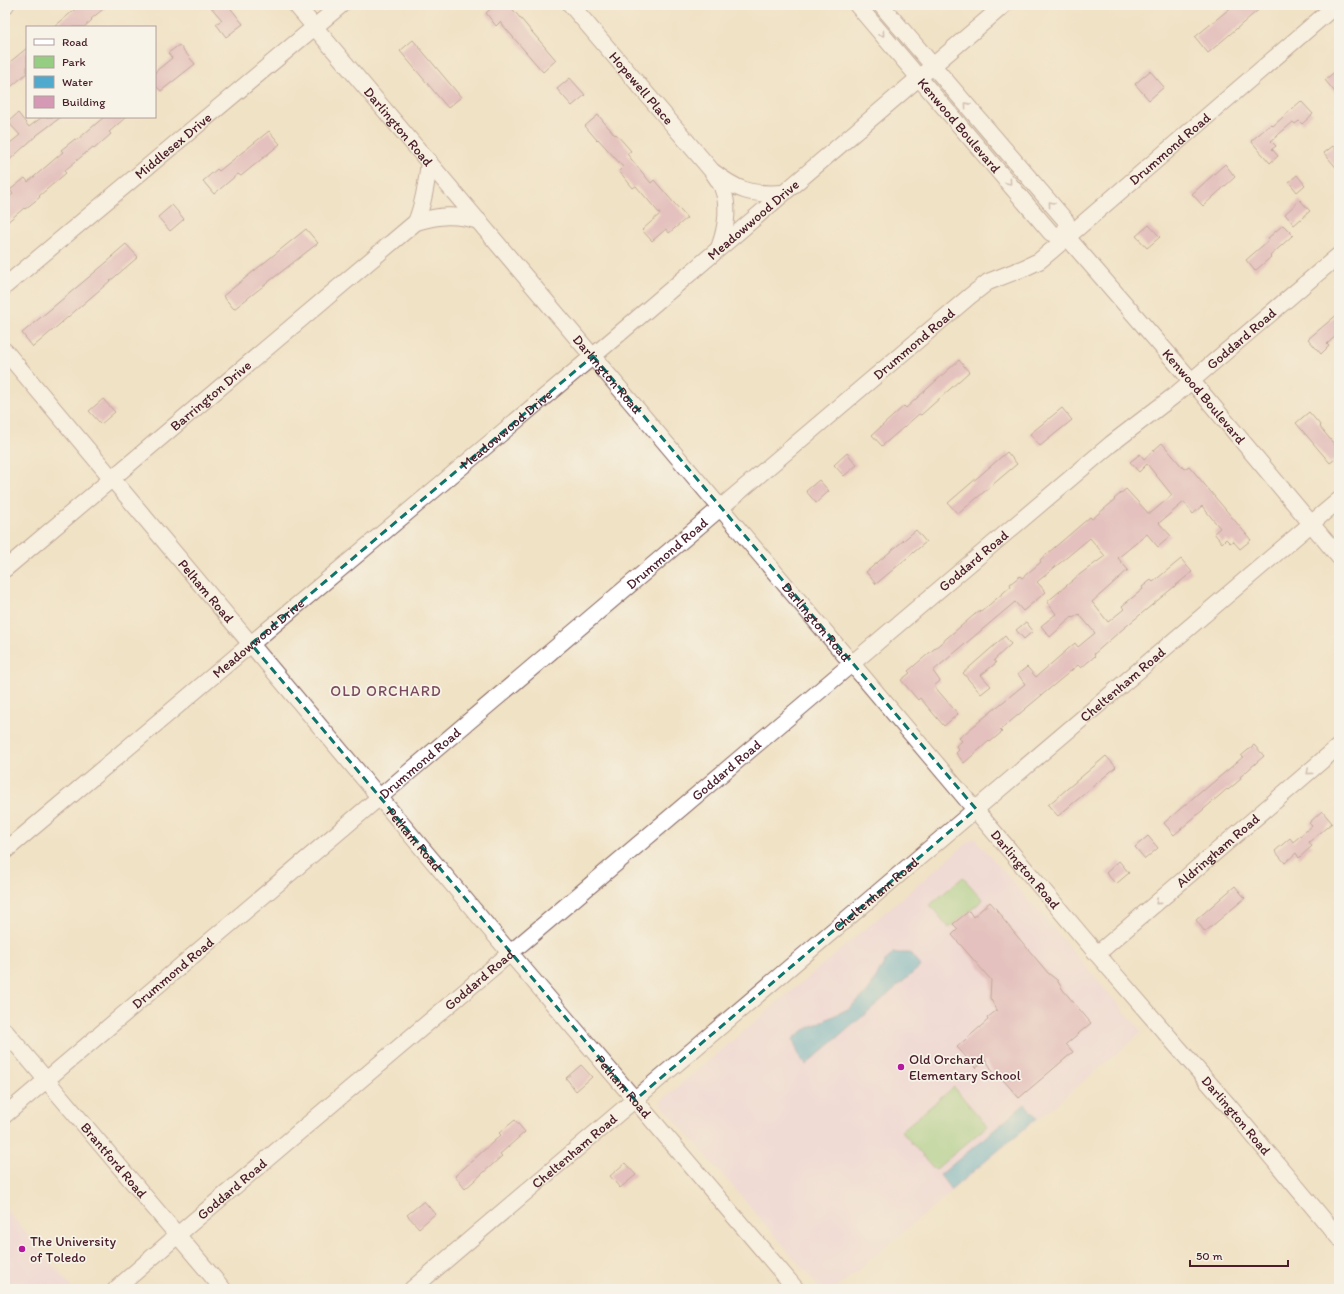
<svg xmlns="http://www.w3.org/2000/svg" width="1344" height="1294" font-family="Itim,sans-serif">
  <style>
    .built { fill: #efd0e6 }
    .green { fill: #95ce82; stroke: #707656 }
    .water { fill: #4faacd; stroke: #4c647c }
    .building { fill: #d599b6 }
    .lines { fill: none; stroke-linecap: round; stroke-linejoin: round }
    .minor-casing { stroke: #846361; stroke-width: 18 }
    .minor { stroke: #fff; stroke-width: 16 }
    .oneway { stroke: #ae9aa0 }
    .marked { fill: none; stroke: #0f766e; stroke-width: 3; stroke-dasharray: 8 5; stroke-linejoin: round }
    .poi-dot { fill: #b5179e; stroke: #f7f3e8; stroke-width: 1.5 }
    .labels { text-anchor: middle; stroke-width: 3.5; stroke-linejoin: round; paint-order: stroke }
    .street-label { font-size: 14px; fill: #4a1f2b; stroke: #f7f3e8 }
    .poi-label { font-size: 14px; fill: #4a1f2b; stroke: #f7f3e8; text-anchor: start }
    .neighbourhood-label { font-size: 15px; letter-spacing: 1px; fill: #7b4a5c; stroke: #f7f3e8 }
  </style>
  <rect width="100%" height="100%" fill="#f7f3e8"/>
  <filter id="ink" filterUnits="userSpaceOnUse"><feTurbulence type="fractalNoise" baseFrequency=".025" numOctaves="2"/><feDisplacementMap in="SourceGraphic" scale="8" xChannelSelector="R" yChannelSelector="G"/><feConvolveMatrix kernelMatrix="1 2 1 2 8 2 1 2 1" color-interpolation-filters="sRGB"/></filter>
  <filter id="wash" filterUnits="userSpaceOnUse"><feTurbulence type="fractalNoise" baseFrequency=".012" numOctaves="4" result="noise"/><feDisplacementMap in="SourceGraphic" scale="16" xChannelSelector="R" yChannelSelector="G"/><feGaussianBlur stdDeviation="0.9" result="paint"/><feColorMatrix in="noise" values="0 0 0 0 0 0 0 0 0 0 0 0 0 0 0 0 0 1.4 0 .05"/><feComposite in="paint" operator="in"/></filter>
  <g filter="url(#wash)">
    <rect width="100%" height="100%" fill="#f0e2c5"/>
    <g class="built">
      <polygon points="974,837 1142,1032 835,1289 821,1289 660,1102"/>
      <polygon points="5,1208 73,1289 5,1289"/>
    </g>
    <g class="green">
      <polygon points="963,877 983,900 949,928 930,905"/>
      <polygon points="954,1087 987,1126 935,1170 901,1131"/>
    </g>
    <g class="water">
      <polygon points="893,953 910,953 921,966 806,1065 799,1056 793,1039 804,1030 848,1009 868,992 884,963"/>
      <polygon points="1025,1104 1037,1118 951,1190 940,1175"/>
    </g>
    <g id="blocks">
      <g class="building">
        <polygon points="80,5 108,5 91,19 92,20 84,27 54,27"/>
        <polygon points="209,5 228,5 243,24 226,37 216,24 222,20"/>
        <polygon points="495,5 509,5 556,60 543,72 500,22 496,26 486,13"/>
        <polygon points="1234,5 1264,5 1208,53 1195,37"/>
        <polygon points="413,40 461,97 448,108 400,51"/>
        <polygon points="179,45 195,64 161,91 155,85 155,72 172,58 168,53"/>
        <polygon points="27,48 27,73 5,92 5,66"/>
        <polygon points="1339,68 1339,97 1325,80"/>
        <polygon points="1150,71 1164,87 1149,100 1135,84"/>
        <polygon points="570,78 585,95 572,106 557,89"/>
        <polygon points="1301,101 1313,114 1302,124 1299,121 1295,124 1293,122 1271,141 1276,146 1272,149 1278,156 1270,163 1251,141 1271,124 1273,126"/>
        <polygon points="18,113 29,127 42,117 61,117 37,135 5,164 5,147 20,135 8,122"/>
        <polygon points="598,115 615,135 616,134 631,151 627,154 651,183 654,180 687,218 669,233 666,229 652,241 642,230 660,214 636,186 633,188 619,171 623,167 598,139 597,140 585,126"/>
        <polygon points="104,117 126,117 109,132 111,134 94,149 93,147 64,171 66,173 39,196 40,197 25,209 24,208 5,224 5,201 13,194 10,190 25,178 28,182 63,152 61,150 75,139 77,140"/>
        <polygon points="269,131 280,144 241,176 238,174 214,194 203,181 217,169 219,171"/>
        <polygon points="1333,146 1339,153 1339,171 1324,153"/>
        <polygon points="1225,164 1235,177 1203,206 1192,194"/>
        <polygon points="1297,175 1305,185 1297,192 1289,182"/>
        <polygon points="1300,200 1310,211 1294,225 1285,214"/>
        <polygon points="172,205 184,219 170,231 158,217"/>
        <polygon points="1149,225 1160,237 1147,248 1136,236"/>
        <polygon points="1283,225 1293,235 1270,256 1271,257 1255,271 1246,260 1269,240 1268,238"/>
        <polygon points="306,229 318,243 234,309 223,296"/>
        <polygon points="126,244 138,257 33,347 22,333 113,257 112,256"/>
        <polygon points="1339,313 1339,333 1327,344 1329,346 1321,354 1308,339"/>
        <polygon points="959,360 969,372 921,415 919,414 882,446 872,435 904,406 906,408"/>
        <polygon points="103,399 115,412 101,424 89,411"/>
        <polygon points="1062,408 1072,420 1040,446 1030,434"/>
        <polygon points="1309,412 1321,426 1320,427 1339,450 1339,456 1330,463 1296,423"/>
        <polygon points="1162,443 1184,469 1189,466 1251,540 1240,549 1233,541 1230,543 1226,539 1222,543 1214,533 1220,528 1202,506 1193,514 1184,502 1159,523 1171,536 1158,547 1147,534 1118,558 1128,570 1092,602 1108,622 1124,609 1122,606 1143,589 1142,587 1151,580 1153,582 1181,559 1192,572 1118,633 1094,654 1095,656 1081,668 1078,665 1000,730 1002,732 990,742 989,741 964,763 956,753 959,750 956,746 962,741 959,738 1025,684 1018,674 1027,667 1036,677 1075,643 1078,647 1095,633 1079,614 1073,618 1072,617 1050,637 1041,626 1056,614 1047,602 1079,575 1105,556 1090,538 1037,582 1046,592 1023,611 1015,602 933,671 940,681 934,686 958,714 944,726 920,698 918,700 901,680 910,673 908,671 980,610 981,612 1011,586 1010,584 1020,576 1022,578 1041,562 1040,560 1090,517 1092,519 1115,500 1114,499 1126,489 1148,513 1151,513 1172,495 1147,464 1139,472 1130,462 1140,454 1144,459"/>
        <polygon points="1007,452 1017,464 958,514 948,503"/>
        <polygon points="847,453 857,465 844,476 834,465"/>
        <polygon points="819,480 829,491 816,503 806,491"/>
        <polygon points="916,530 926,542 876,584 866,572"/>
        <polygon points="1026,622 1033,631 1024,639 1016,630"/>
        <polygon points="1005,636 1011,644 994,660 996,663 981,675 991,686 981,694 963,673"/>
        <polygon points="1254,745 1264,756 1240,777 1241,779 1228,790 1227,789 1174,835 1164,823 1202,790 1203,791 1243,757 1241,756"/>
        <polygon points="1106,756 1116,767 1058,816 1048,805"/>
        <polygon points="1322,811 1332,823 1309,842 1312,846 1299,858 1296,853 1285,863 1275,851 1290,838 1293,842 1312,826 1309,823"/>
        <polygon points="1148,836 1158,848 1145,859 1135,847"/>
        <polygon points="1119,861 1129,873 1116,884 1106,873"/>
        <polygon points="1235,886 1245,898 1205,932 1196,920"/>
        <polygon points="990,902 1003,917 1002,918 1048,973 1057,980 1063,990 1091,1023 1066,1044 1073,1052 1019,1098 1004,1081 995,1075 986,1060 976,1068 957,1047 988,1020 987,1018 997,1010 990,998 991,980 952,935 958,929 953,924 969,911 973,917"/>
        <polygon points="581,1065 592,1077 576,1091 566,1078"/>
        <polygon points="515,1120 525,1132 500,1154 502,1156 465,1189 455,1176 501,1135 499,1133"/>
        <polygon points="625,1163 636,1175 620,1188 610,1176"/>
        <polygon points="424,1201 435,1214 419,1228 407,1215"/>
      </g>
    </g>
  </g>
  <g filter="url(#ink)">
    <use href="#blocks" fill-opacity="0" stroke="#846361" stroke-width="1"/>
    <g class="lines">
      <defs>
        <g id="minor">
          <path id="s1" d="M296,5L1097,954L1228,1105L1339,1238"/>
          <path id="s2" d="M571,5L712,171C738,191 750,195 783,193"/>
          <path id="s3" d="M857,5L1051,233L1067,237L1202,393L1339,557"/>
          <polyline points="881,5 1066,221 1067,237"/>
          <polyline points="5,6 6,5"/>
          <path d="M714,174C717,178 720,183 722,187C730,207 726,229 719,248"/>
          <path d="M416,222C440,215 455,214 479,221"/>
          <path id="s4" d="M5,286L341,5"/>
          <path id="s5" d="M5,351L510,953L796,1289"/>
          <path id="s6" d="M5,569L416,222C424,202 427,182 429,161"/>
          <path id="s7" d="M5,851L605,346L1004,5"/>
          <path id="s8" d="M1097,954L1339,746"/>
          <path id="s9" d="M5,1031L223,1289"/>
          <path id="s10" d="M5,1115L970,296L988,282L1024,268L1039,261L1051,251L1336,5"/>
          <path id="s11" d="M116,1289L188,1226L1111,444L1175,395L1339,255"/>
          <path id="s12" d="M412,1289L1339,500"/>
        </g>
      </defs>
      <use href="#minor" class="minor-casing"/>
      <use href="#minor" class="minor"/>
    </g>
    <defs><path id="oneway-chevron" d="M-2-3.5L2.5 0L-2 3.5" fill="none" stroke-width="1.6" stroke-linecap="round" stroke-linejoin="round"/></defs>
    <g class="oneway">
      <use href="#oneway-chevron" transform="translate(882 34) rotate(49)"/>
      <use href="#oneway-chevron" transform="translate(967 105) rotate(-130)"/>
      <use href="#oneway-chevron" transform="translate(1009 182) rotate(50)"/>
      <use href="#oneway-chevron" transform="translate(1051 204) rotate(-130)"/>
      <use href="#oneway-chevron" transform="translate(1309 772) rotate(139)"/>
      <use href="#oneway-chevron" transform="translate(1158 902) rotate(139)"/>
    </g>
  </g>
  <path d="M0 0H1344V1294H0ZM593,356L976,809L635,1100L251,644Z" fill="#f0e2c5" fill-opacity=".55" fill-rule="evenodd"/>
  <path class="marked" d="M593,356L976,809L635,1100L251,644Z"/>
  <g class="poi-dot">
    <circle cx="901" cy="1067" r="4"/>
    <circle cx="22" cy="1249" r="4"/>
  </g>
  <g class="labels">
    <g class="street-label">
      <text dy="5" stroke="none"><textPath href="#s2" startOffset="109">Hopewell Place</textPath></text>
      <text dy="5" stroke="none"><textPath href="#s3" startOffset="158">Kenwood Boulevard</textPath></text>
      <text dy="5" stroke="none"><textPath href="#s1" startOffset="159">Darlington Road</textPath></text>
      <text dy="5" stroke="none"><textPath href="#s4" startOffset="219">Middlesex Drive</textPath></text>
      <text dy="5" stroke="none"><textPath href="#s10" startOffset="1516">Drummond Road</textPath></text>
      <text dy="5" stroke="none"><textPath href="#s7" startOffset="979">Meadowwood Drive</textPath></text>
      <text dy="5" stroke="none"><textPath href="#s11" startOffset="1473">Goddard Road</textPath></text>
      <text dy="5" stroke="none"><textPath href="#s10" startOffset="1192">Drummond Road</textPath></text>
      <text dy="5" stroke="none"><textPath href="#s1" startOffset="483">Darlington Road</textPath></text>
      <text dy="5" stroke="none"><textPath href="#s6" startOffset="269">Barrington Drive</textPath></text>
      <text dy="5" stroke="none"><textPath href="#s3" startOffset="526">Kenwood Boulevard</textPath></text>
      <text dy="5" stroke="none"><textPath href="#s7" startOffset="655">Meadowwood Drive</textPath></text>
      <text dy="5" stroke="none"><textPath href="#s10" startOffset="868">Drummond Road</textPath></text>
      <text dy="5" stroke="none"><textPath href="#s11" startOffset="1125">Goddard Road</textPath></text>
      <text dy="5" stroke="none"><textPath href="#s5" startOffset="313">Pelham Road</textPath></text>
      <text dy="5" stroke="none"><textPath href="#s1" startOffset="807">Darlington Road</textPath></text>
      <text dy="5" stroke="none"><textPath href="#s7" startOffset="331">Meadowwood Drive</textPath></text>
      <text dy="5" stroke="none"><textPath href="#s12" startOffset="933">Cheltenham Road</textPath></text>
      <text dy="5" stroke="none"><textPath href="#s10" startOffset="544">Drummond Road</textPath></text>
      <text dy="5" stroke="none"><textPath href="#s11" startOffset="801">Goddard Road</textPath></text>
      <text dy="5" stroke="none"><textPath href="#s5" startOffset="637">Pelham Road</textPath></text>
      <text dy="5" stroke="none"><textPath href="#s8" startOffset="159">Aldringham Road</textPath></text>
      <text dy="5" stroke="none"><textPath href="#s1" startOffset="1131">Darlington Road</textPath></text>
      <text dy="5" stroke="none"><textPath href="#s12" startOffset="609">Cheltenham Road</textPath></text>
      <text dy="5" stroke="none"><textPath href="#s10" startOffset="220">Drummond Road</textPath></text>
      <text dy="5" stroke="none"><textPath href="#s11" startOffset="477">Goddard Road</textPath></text>
      <text dy="5" stroke="none"><textPath href="#s5" startOffset="961">Pelham Road</textPath></text>
      <text dy="5" stroke="none"><textPath href="#s1" startOffset="1455">Darlington Road</textPath></text>
      <text dy="5" stroke="none"><textPath href="#s12" startOffset="213">Cheltenham Road</textPath></text>
      <text dy="5" stroke="none"><textPath href="#s9" startOffset="169">Brantford Road</textPath></text>
      <text dy="5" stroke="none"><textPath href="#s11" startOffset="153">Goddard Road</textPath></text>
    </g>
    <g class="poi-label">
      <text x="909" y="1064">Old Orchard<tspan x="909" dy="16">Elementary School</tspan></text>
      <text x="30" y="1246">The University<tspan x="30" dy="16">of Toledo</tspan></text>
    </g>
    <g class="neighbourhood-label">
      <text x="386" y="696">OLD ORCHARD</text>
    </g>
  </g>
  <rect width="1344" height="1294" fill="none" stroke="#f7f3e8" stroke-width="20"/>
  <rect x="26" y="26" width="130" height="92" fill="#f7f3e8" stroke="#b29e9c"/>
  <rect x="34" y="39" width="20" height="6" fill="#ffffff" stroke="#b29e9c"/>
  <text x="62" y="46" font-size="12" fill="#4a1f2b">Road</text>
  <rect x="34" y="56" width="20" height="12" fill="#95ce82" stroke="#b29e9c"/>
  <text x="62" y="66" font-size="12" fill="#4a1f2b">Park</text>
  <rect x="34" y="76" width="20" height="12" fill="#4faacd" stroke="#b29e9c"/>
  <text x="62" y="86" font-size="12" fill="#4a1f2b">Water</text>
  <rect x="34" y="96" width="20" height="12" fill="#d599b6" stroke="#b29e9c"/>
  <text x="62" y="106" font-size="12" fill="#4a1f2b">Building</text>
  <path d="M1190 1260v6h98v-6" fill="none" stroke="#4a1f2b" stroke-width="2"/>
  <text x="1196" y="1260" font-size="12" fill="#4a1f2b" stroke="#f7f3e8" stroke-width="3" paint-order="stroke">50 m</text>
</svg>
